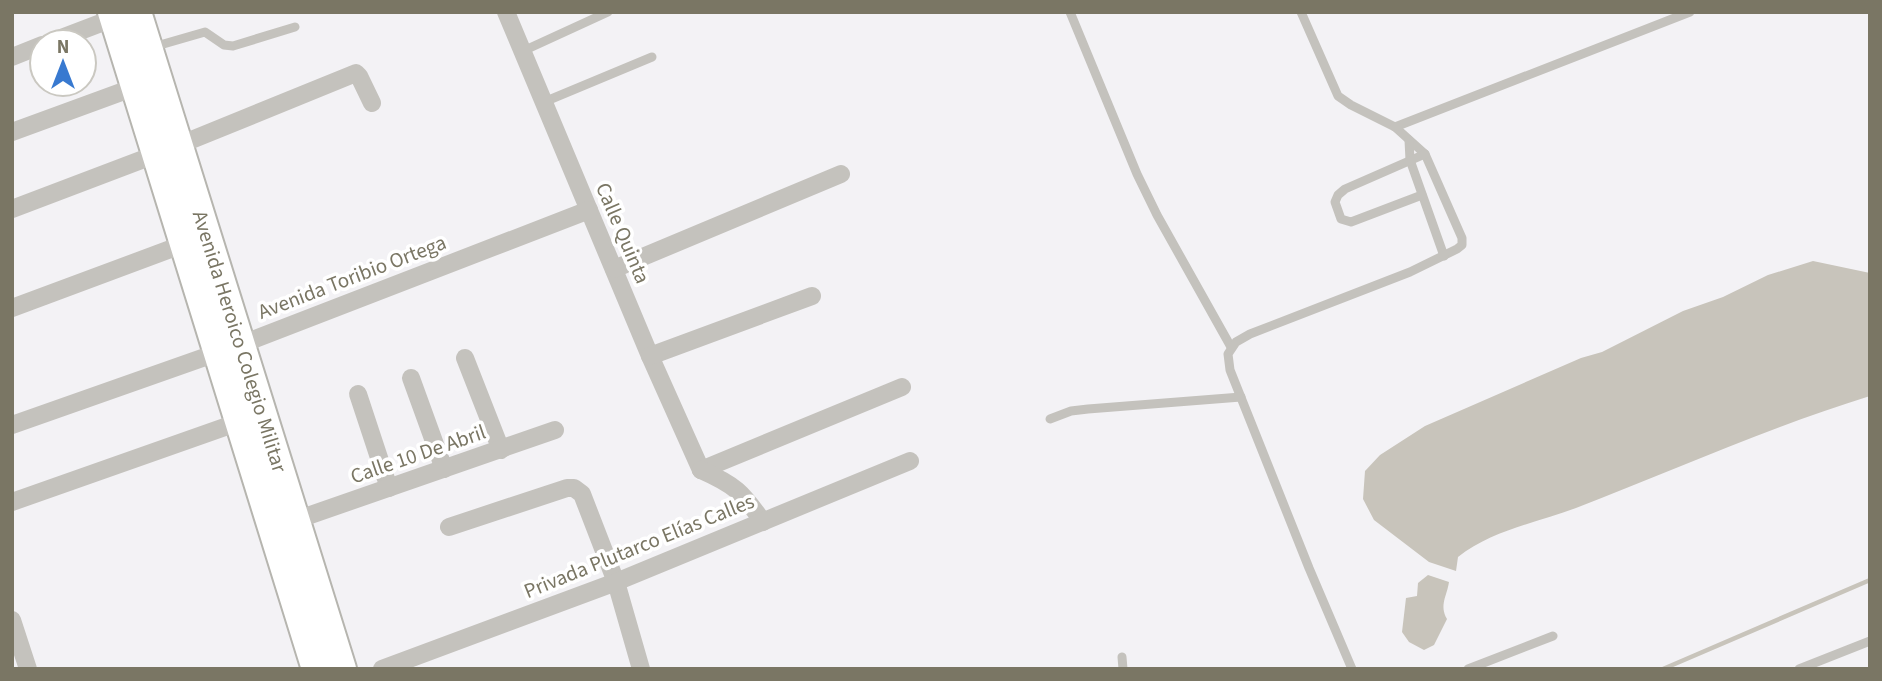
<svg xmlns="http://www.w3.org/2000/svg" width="1882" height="681" font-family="'Source Sans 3',sans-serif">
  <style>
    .water { fill: #c8c4bb }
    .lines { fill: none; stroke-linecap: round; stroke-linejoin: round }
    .stream { stroke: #c8c4bb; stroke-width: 4.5 }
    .primary-casing { stroke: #b6b5af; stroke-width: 32 }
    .lane { stroke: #c4c2bd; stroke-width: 9 }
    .street { stroke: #c4c2bd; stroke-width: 18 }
    .primary { stroke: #fff; stroke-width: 28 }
    .labels { text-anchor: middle; stroke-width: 7; stroke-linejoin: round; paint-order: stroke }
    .street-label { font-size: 21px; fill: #7a7664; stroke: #fff }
  </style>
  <rect width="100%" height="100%" fill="#f3f2f5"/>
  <g class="water">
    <path d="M1813,261L1870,273V396C1770,427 1674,470 1576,508C1536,523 1492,530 1458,557L1456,571L1429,562L1374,520L1363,499L1365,471L1380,455L1425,426L1581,358L1602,352L1683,311L1723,297L1768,275Z"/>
    <path d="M1428,575L1449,582C1447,596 1439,605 1447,619L1434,645L1424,650L1409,642L1402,632L1406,598L1417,596L1418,583Z"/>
  </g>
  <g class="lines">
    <polyline class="stream" points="1663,669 1870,580"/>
    <defs>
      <g id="primary">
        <polyline points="112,12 316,669"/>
        <path id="s1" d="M137,12L342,669"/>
      </g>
    </defs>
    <use href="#primary" class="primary-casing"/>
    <g class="lane">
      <polyline points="1070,12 1137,174 1157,215 1231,347"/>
      <polyline points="1301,12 1338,96 1351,105 1395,127 1425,154 1462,238 1462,245 1457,249 1410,272 1250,334 1236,342 1228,354 1230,370 1309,568 1352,669"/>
      <polyline points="153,47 205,32 224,45 233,46 295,27"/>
      <polyline points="523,51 608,12"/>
      <polyline points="544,102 652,57"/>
      <polyline points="1395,127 1690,12"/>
      <polyline points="1409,140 1410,160 1444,256"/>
      <polyline points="1422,195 1351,222 1341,219 1335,202 1338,195 1345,189 1425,154"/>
      <polyline points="1050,419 1071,411 1088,409 1241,397"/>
      <polyline points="1122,657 1123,669"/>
      <polyline points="1468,669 1553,636"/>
      <polyline points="1799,669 1870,641"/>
    </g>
    <g class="street">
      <polyline points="506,12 650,356 701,470"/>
      <polyline points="51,42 114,18"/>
      <polyline points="12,57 42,45"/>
      <polyline points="12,132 135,87"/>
      <polyline points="179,145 356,73 359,76 372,103"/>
      <polyline points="12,209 157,154"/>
      <polyline points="614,269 841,174"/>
      <polyline points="12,308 184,244"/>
      <polyline points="650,356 812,296"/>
      <polyline points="465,358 501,450"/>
      <polyline points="411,378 444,469"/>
      <polyline points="358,394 389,488"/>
      <polyline points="12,425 242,344 589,210"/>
      <polyline points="701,470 902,387"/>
      <path d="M701,470C735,485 742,492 763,522"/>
      <polyline points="12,502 239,422"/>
      <polyline points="296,520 555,430"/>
      <polyline points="449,527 567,488 574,488 582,494 616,582 641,669"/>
      <polyline points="12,620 28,669"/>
      <polyline points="382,669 616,582 910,461"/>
    </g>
    <use href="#primary" class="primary"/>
  </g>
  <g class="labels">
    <g class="street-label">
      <text transform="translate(623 233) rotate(67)" y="7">Calle Quinta</text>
      <text transform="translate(352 277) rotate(-21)" y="7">Avenida Toribio Ortega</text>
      <text dy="7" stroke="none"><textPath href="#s1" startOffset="345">Avenida Heroico Colegio Militar</textPath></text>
      <text transform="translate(418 454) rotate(-19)" y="7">Calle 10 De Abril</text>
      <text transform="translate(639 546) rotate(-22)" y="7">Privada Plutarco Elías Calles</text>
    </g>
  </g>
  <rect width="1882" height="681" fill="none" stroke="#7a7664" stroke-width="28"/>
  <g transform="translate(63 63)"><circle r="33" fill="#ffffff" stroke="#cac8c1" stroke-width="2"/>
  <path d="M0-5L12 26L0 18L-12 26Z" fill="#3879d0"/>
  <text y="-10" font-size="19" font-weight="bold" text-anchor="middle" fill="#7a7664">N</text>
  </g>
</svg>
